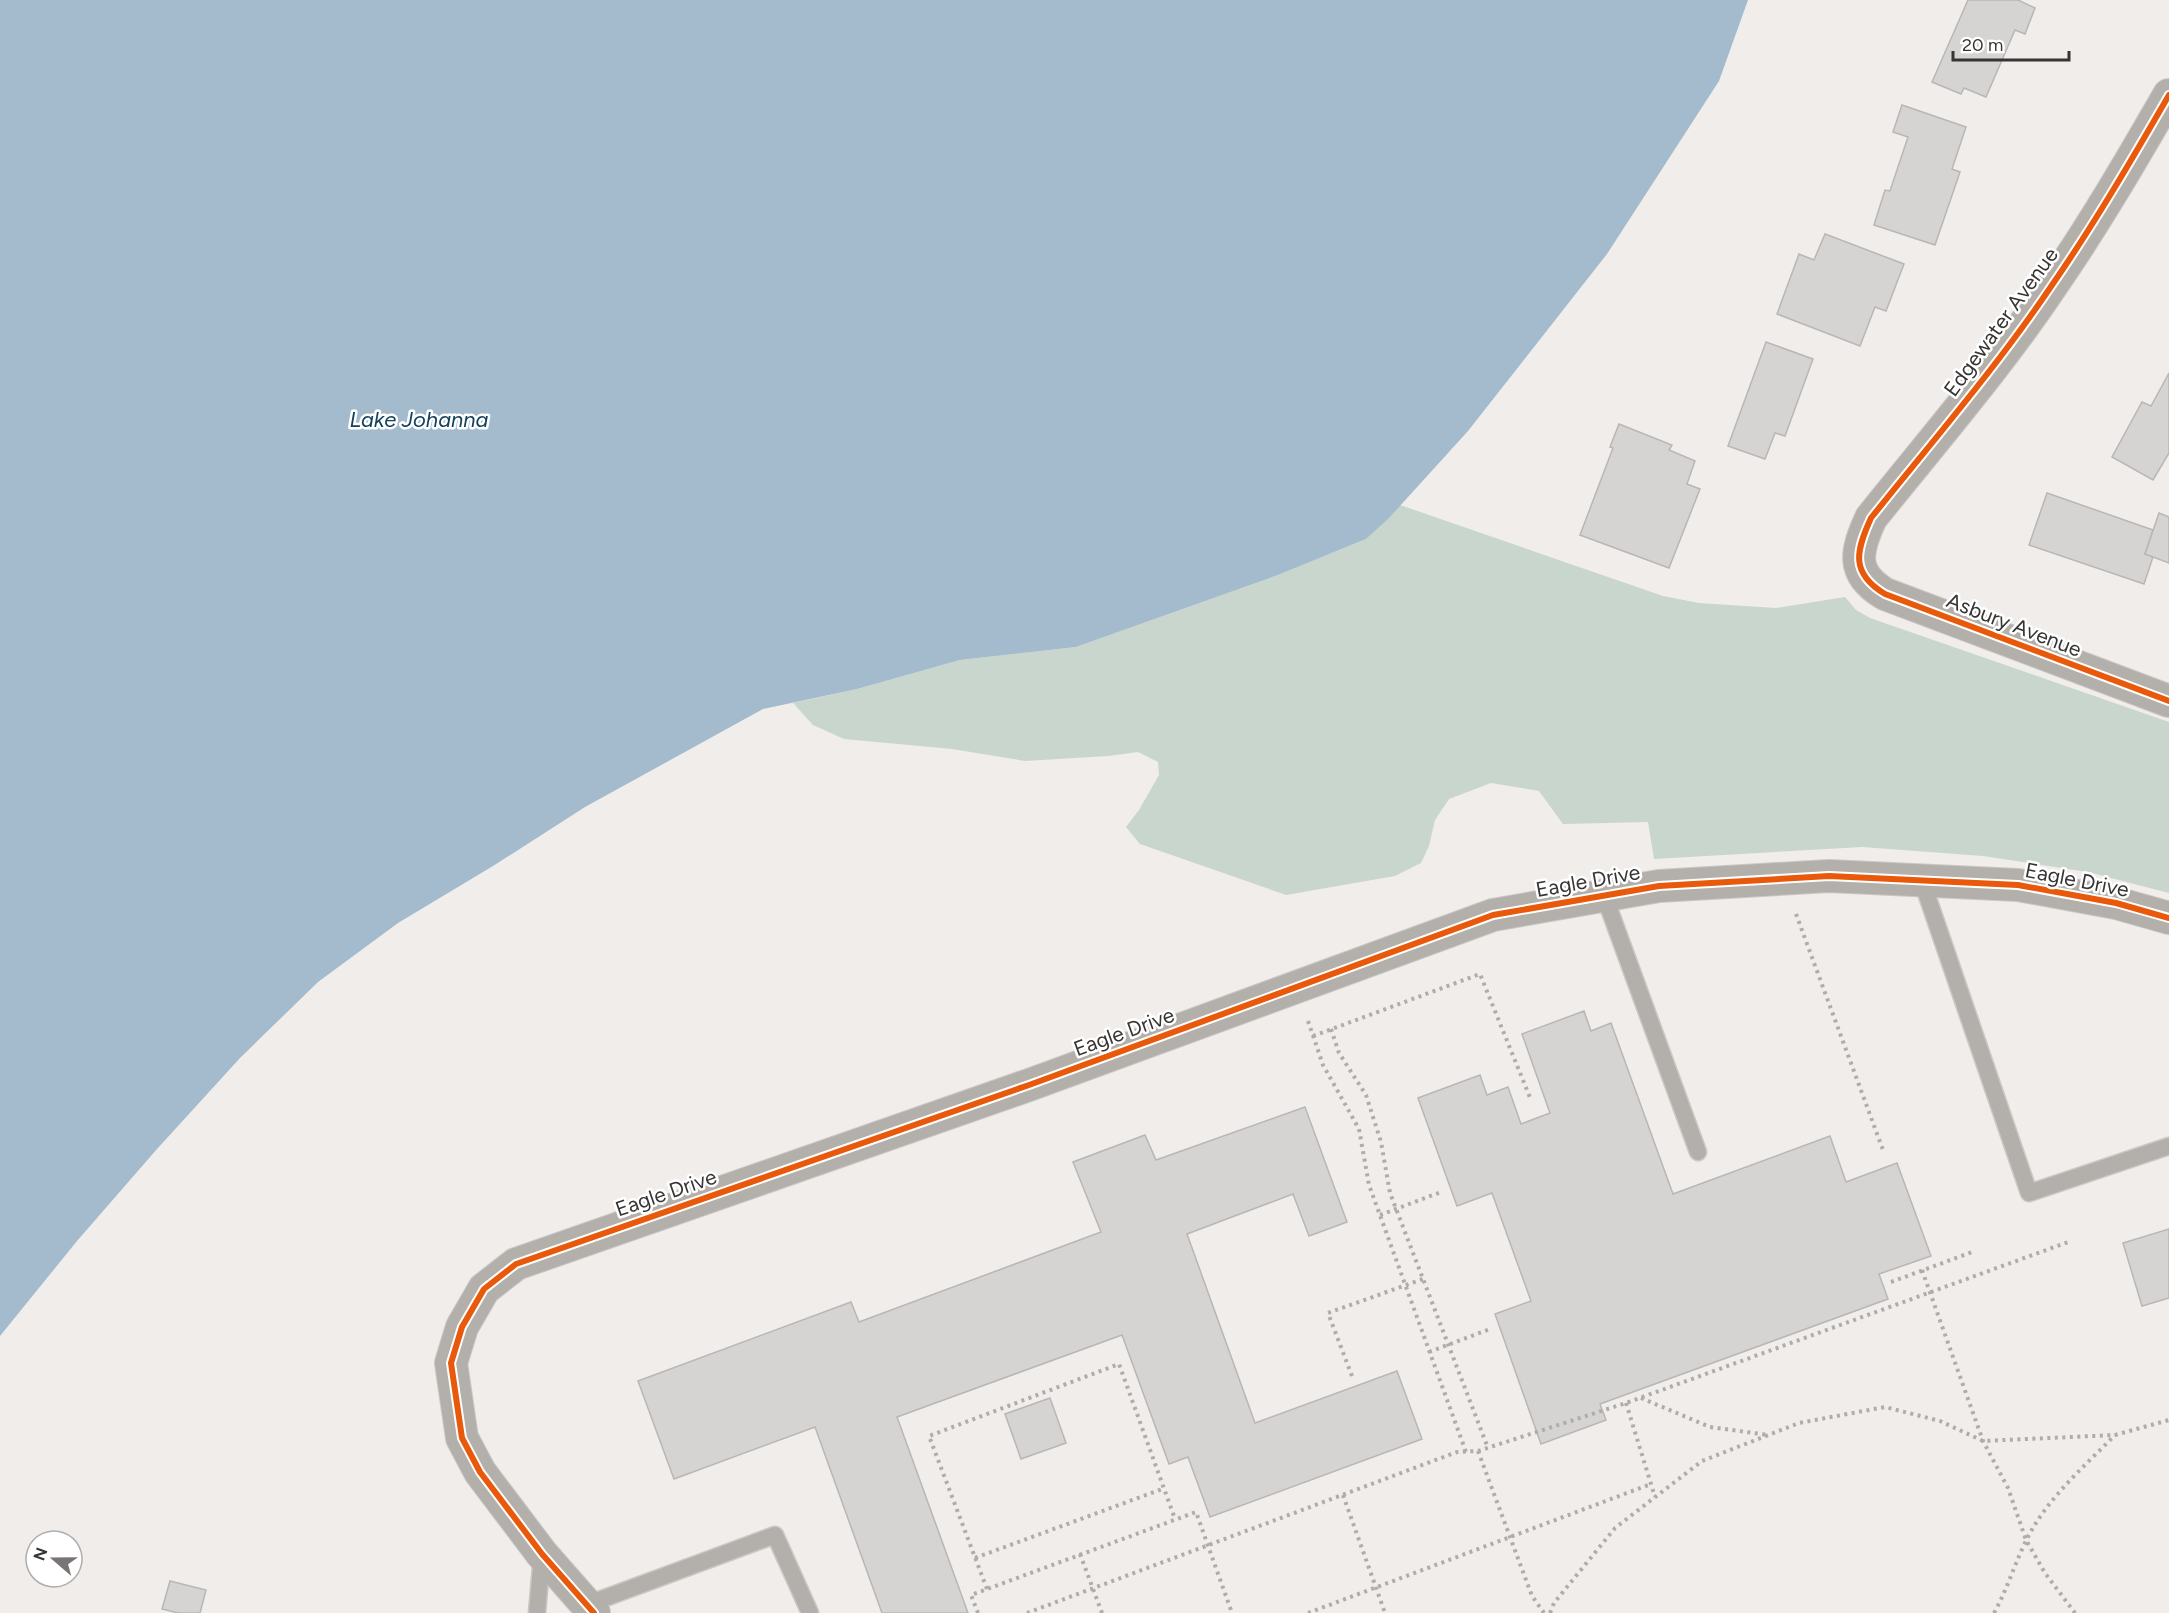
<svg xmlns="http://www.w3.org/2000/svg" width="2169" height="1613" font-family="Figtree,sans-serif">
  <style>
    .green { fill: #c9d6cd }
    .water { fill: #a3bbcc }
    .building { fill: #d6d4d3; stroke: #b8b6b6; stroke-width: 1.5 }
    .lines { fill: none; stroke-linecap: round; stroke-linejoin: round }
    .service-casing { stroke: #cac8c7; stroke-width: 19 }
    .minor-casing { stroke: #cac8c7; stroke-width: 34 }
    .path { stroke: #afaca9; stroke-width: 4; stroke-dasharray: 3 4.5; stroke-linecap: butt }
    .service { stroke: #b3afaa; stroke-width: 16 }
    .minor { stroke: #b3afaa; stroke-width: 32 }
    .cycleway-casing { stroke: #fff; stroke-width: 10 }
    .cycleway { stroke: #e8590c; stroke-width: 6 }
    .labels { text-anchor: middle; stroke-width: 5; stroke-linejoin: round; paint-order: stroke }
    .street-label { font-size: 21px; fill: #373534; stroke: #fff }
    .water-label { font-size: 22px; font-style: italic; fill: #13415c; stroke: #fff }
  </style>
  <rect width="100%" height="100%" fill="#f0edeb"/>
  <polygon class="green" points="1400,505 1663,596 1699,603 1776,608 1845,597 1856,610 1870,618 2169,722 2169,893 2088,872 1983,856 1862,847 1654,859 1648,822 1563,824 1539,791 1491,783 1449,799 1435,820 1429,846 1421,863 1395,876 1286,895 1140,844 1126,827 1139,810 1159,775 1158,762 1138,752 1108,756 1025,761 952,749 844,739 813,725 793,703 857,689 960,660 1076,647 1278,575 1366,539"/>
  <polygon class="water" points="0,0 1748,0 1719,81 1607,254 1468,431 1389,518 1366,539 1278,575 1076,647 960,660 857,689 763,709 585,807 493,866 398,923 318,982 240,1058 157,1149 77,1241 0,1336"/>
  <g class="building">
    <polygon points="1968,0 2018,0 2035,8 2025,34 2015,30 1986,97 1964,88 1961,94 1932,82"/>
    <polygon points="1902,105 1966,127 1952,169 1960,172 1935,245 1874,225 1885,190 1890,191 1908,137 1893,132"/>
    <polygon points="1825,234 1904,264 1886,311 1875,307 1860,346 1777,314 1799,254 1814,260"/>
    <polygon points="1766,342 1813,359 1785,436 1775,433 1765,459 1728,446"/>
    <polygon points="2169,373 2169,453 2153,480 2112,457 2142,402 2151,406"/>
    <polygon points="1619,424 1672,445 1669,450 1695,461 1687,484 1700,489 1669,568 1580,535 1613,448 1610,447"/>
    <polygon points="2047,493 2153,530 2145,554 2153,557 2144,584 2029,545"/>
    <polygon points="2159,513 2169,517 2169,563 2145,554"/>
    <polygon points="1584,1011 1591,1031 1611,1023 1673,1194 1830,1136 1846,1182 1897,1163 1931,1256 1879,1274 1888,1299 1600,1404 1606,1420 1541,1444 1495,1314 1531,1301 1492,1193 1457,1206 1418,1098 1480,1075 1487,1095 1508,1087 1521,1124 1550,1113 1522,1034"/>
    <polygon points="1305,1107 1347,1222 1309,1236 1293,1194 1187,1234 1255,1423 1397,1371 1422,1439 1210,1517 1188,1457 1169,1464 1122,1335 897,1417 968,1613 882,1613 815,1427 674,1479 638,1381 851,1302 859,1322 1101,1232 1073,1162 1145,1135 1156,1160"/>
    <polygon points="2169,1229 2169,1298 2142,1306 2123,1243"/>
    <polygon points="1050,1398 1066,1443 1021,1459 1005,1414"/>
    <polygon points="170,1581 206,1590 200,1613 178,1613 162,1609"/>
  </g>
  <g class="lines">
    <defs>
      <g id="service">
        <polyline points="1922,881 2029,1193 2169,1146"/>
        <polyline points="1604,895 1698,1152"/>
        <polyline points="586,1605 775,1535 810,1613"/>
        <polyline points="537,1613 542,1555"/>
      </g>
      <g id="minor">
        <path d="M2169,95C2131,161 2093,226 2050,288C1996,368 1931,443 1871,518C1856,551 1850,573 1885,594L2169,701"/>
        <polyline points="594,1613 542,1554 480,1472 462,1438 451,1363 462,1327 484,1289 516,1264 1029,1085 1493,915 1659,886 1829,876 2018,885 2116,903 2169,918"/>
      </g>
    </defs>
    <use href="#service" class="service-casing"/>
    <use href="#minor" class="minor-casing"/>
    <g class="path">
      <polyline points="1796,914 1883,1150"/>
      <polyline points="1308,1021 1323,1065 1359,1129 1369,1185 1466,1452"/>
      <polyline points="1331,1029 1339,1053 1366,1095 1381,1142 1390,1193 1488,1448"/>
      <polyline points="1313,1036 1480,974 1531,1100"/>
      <polyline points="1380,1215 1441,1192"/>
      <polyline points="1922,1270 1983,1441 2008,1488 2026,1540 2045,1573 2075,1613"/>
      <polyline points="1891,1282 1975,1251"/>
      <polyline points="1429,1352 1490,1329"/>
      <polyline points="1352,1376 1328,1313 1423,1279"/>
      <polyline points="1641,1398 1710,1427 1768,1435"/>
      <polyline points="1626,1403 1655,1497"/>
      <polyline points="1478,1451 1532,1596 1544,1613"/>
      <polyline points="1343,1495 1385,1613"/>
      <polyline points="1080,1554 1102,1613"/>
      <polyline points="975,1558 1165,1488"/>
      <polyline points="987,1589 929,1436 1119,1364 1175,1519"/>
      <polyline points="978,1613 971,1595 1196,1512 1232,1613"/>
      <polyline points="1027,1613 1457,1452 1478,1451 1626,1403 2071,1241"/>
      <polyline points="1308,1613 1651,1484"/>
      <polyline points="1550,1613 1554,1603 1615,1528 1702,1461 1799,1423 1885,1407 1940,1421 1983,1441 2115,1435 2169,1420"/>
      <path d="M1994,1613C2007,1590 2014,1565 2026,1541C2046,1499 2083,1468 2115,1435"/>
    </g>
    <use href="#service" class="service"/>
    <use href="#minor" class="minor"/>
    <defs>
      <g id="cycleway">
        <path d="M2169,95C2131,161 2093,226 2050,288C1996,368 1931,443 1871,518C1856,551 1850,573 1885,594L2169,701"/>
        <polyline points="594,1613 542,1554 480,1472 462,1438 451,1363 462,1327 484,1289 516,1264 1029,1085 1493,915 1659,886 1829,876 2018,885 2116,903 2169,918"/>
      </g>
    </defs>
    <use href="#cycleway" class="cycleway-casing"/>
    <use href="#cycleway" class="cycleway"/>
  </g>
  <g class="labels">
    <g class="street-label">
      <text transform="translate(2001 322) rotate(-54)" y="7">Edgewater Avenue</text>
      <text transform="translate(2014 625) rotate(21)" y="7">Asbury Avenue</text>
      <text transform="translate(2077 880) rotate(11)" y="7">Eagle Drive</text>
      <text transform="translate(1588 881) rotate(-10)" y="7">Eagle Drive</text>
      <text transform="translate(1124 1032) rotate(-20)" y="7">Eagle Drive</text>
      <text transform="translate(666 1193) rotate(-19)" y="7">Eagle Drive</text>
    </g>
    <g class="water-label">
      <text x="419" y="427">Lake Johanna</text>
    </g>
  </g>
  <g transform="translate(54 1559) rotate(290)"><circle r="28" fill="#ffffff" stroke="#afaeae" stroke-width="1.5"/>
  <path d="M0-4.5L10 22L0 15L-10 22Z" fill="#787574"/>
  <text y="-9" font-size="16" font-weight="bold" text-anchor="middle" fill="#373534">N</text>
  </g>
  <path d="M1953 51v9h116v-9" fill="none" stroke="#373534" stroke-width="3"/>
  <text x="1962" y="51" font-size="18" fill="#373534" stroke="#ffffff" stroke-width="4.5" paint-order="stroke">20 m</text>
</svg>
